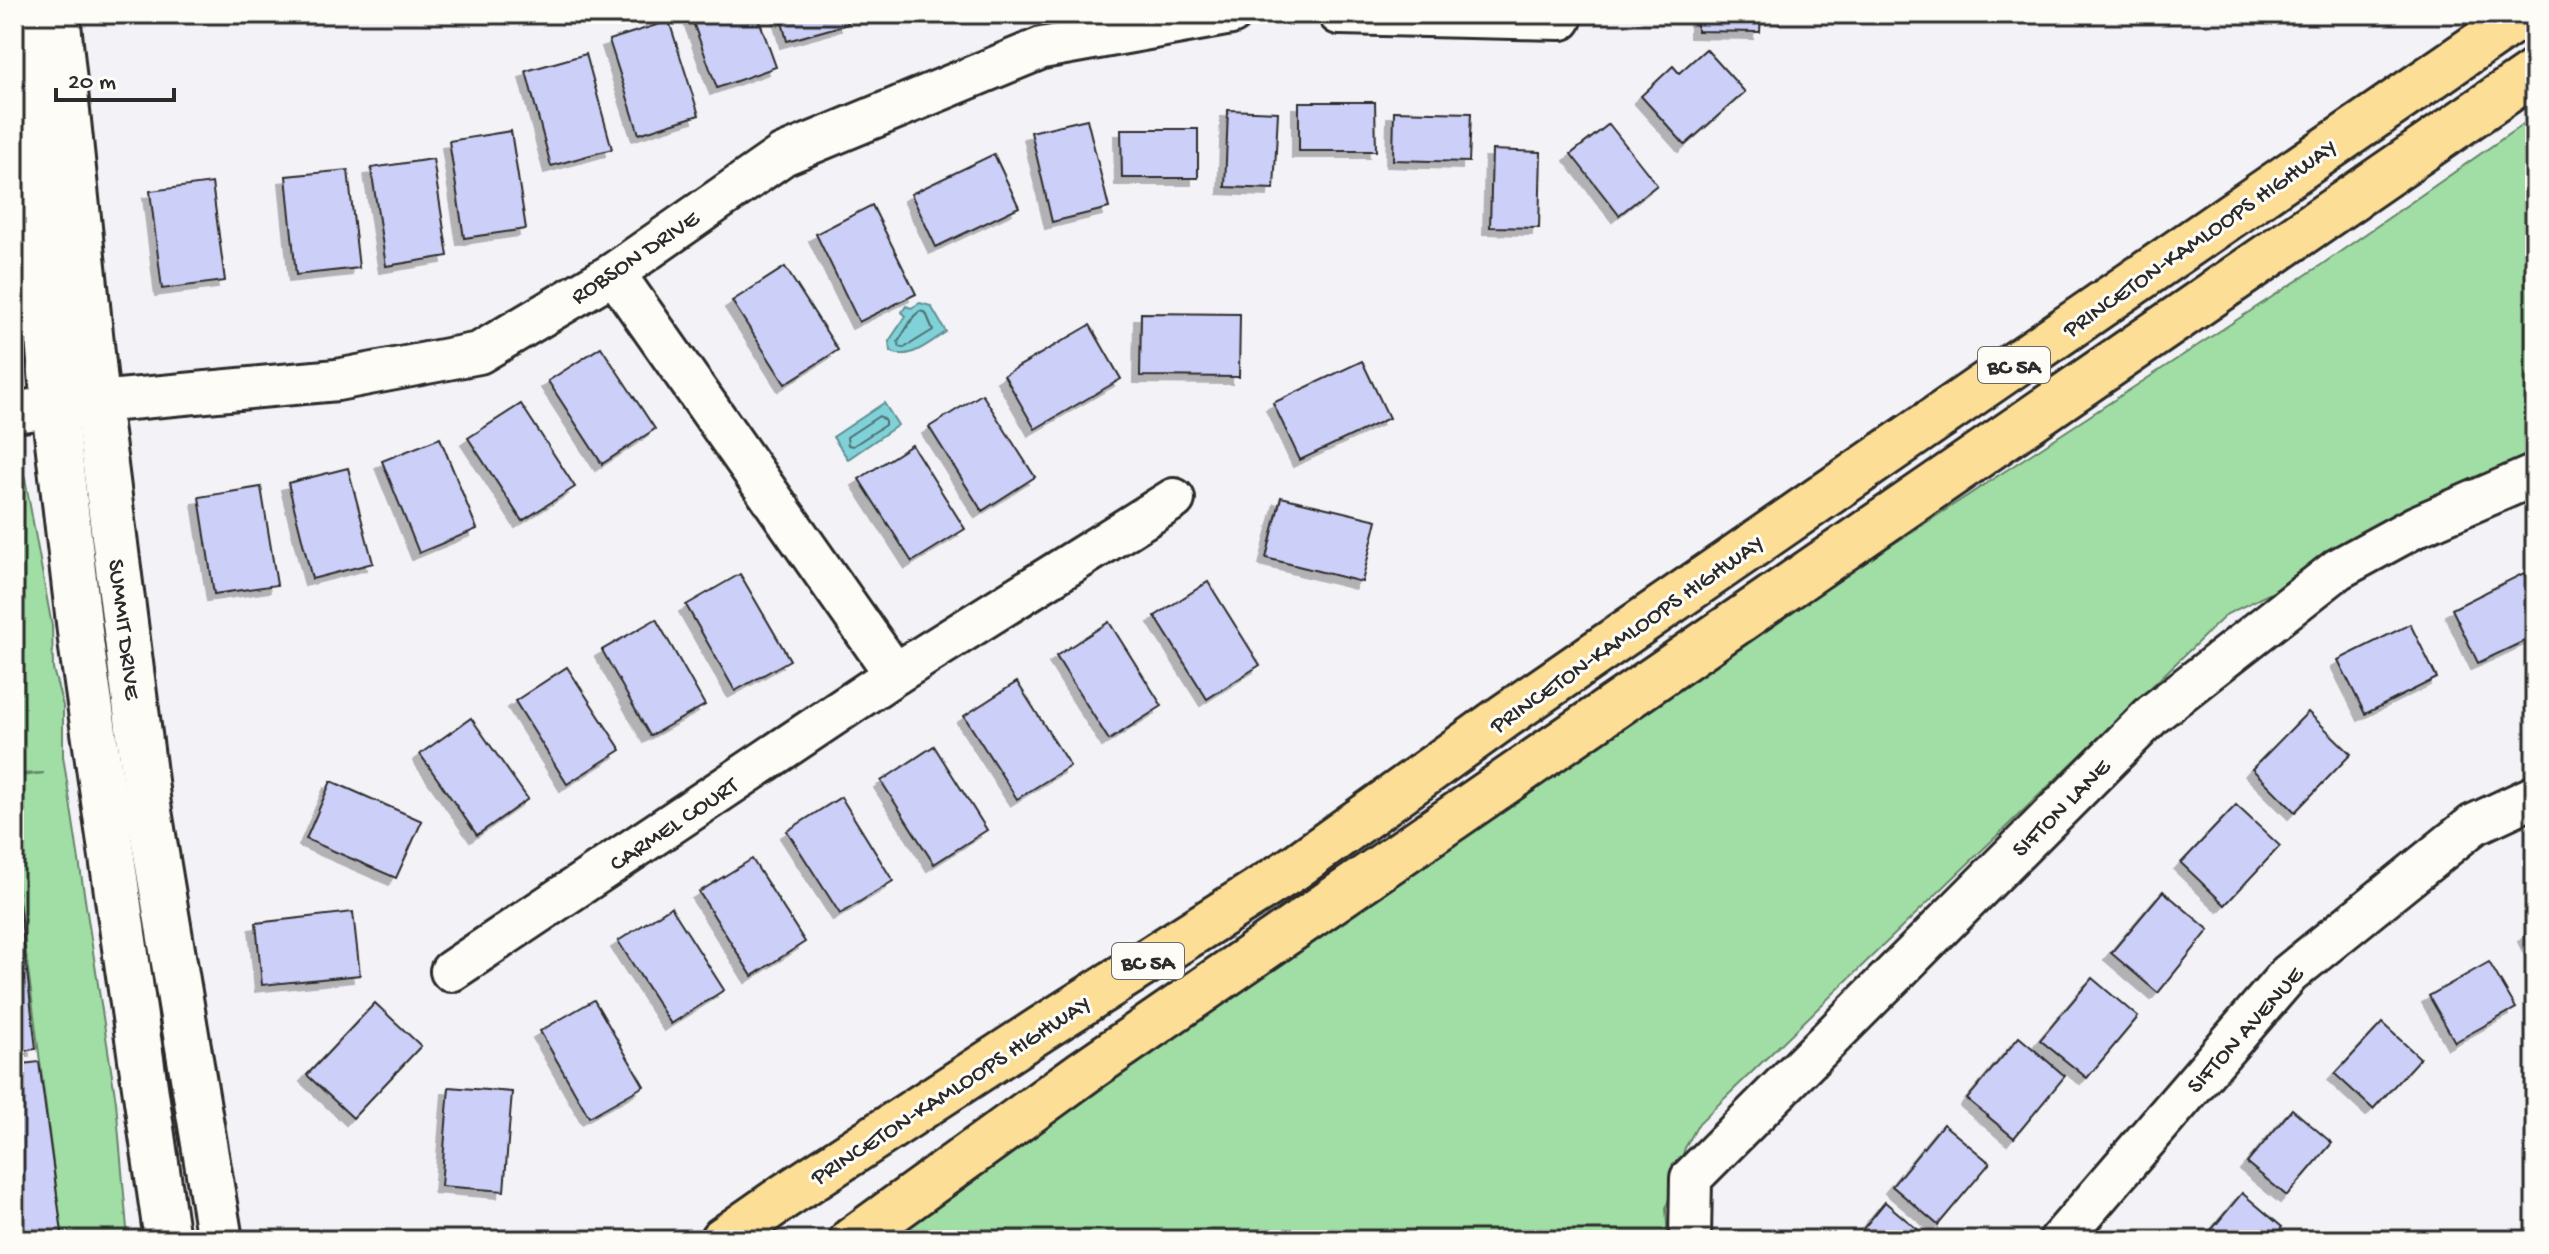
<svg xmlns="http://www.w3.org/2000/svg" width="2549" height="1254" font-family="'Gochi Hand',sans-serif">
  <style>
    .green { fill: #a0dea5; stroke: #668468; stroke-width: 2 }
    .water { fill: #80d2d8; stroke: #5e8f93; stroke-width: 2 }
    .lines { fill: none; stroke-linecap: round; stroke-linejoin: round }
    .shore { stroke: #4d6e70; stroke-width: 2 }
    .building { fill: #ccd0f8; stroke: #2b2b2b; stroke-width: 2; filter: url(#shadow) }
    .minor-casing { stroke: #2b2b2b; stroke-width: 46 }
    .secondary-casing { stroke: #2b2b2b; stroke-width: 50 }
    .primary-casing { stroke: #2b2b2b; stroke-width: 50 }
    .minor { stroke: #fdfcf7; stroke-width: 40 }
    .secondary { stroke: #fdfcf7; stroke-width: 44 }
    .primary { stroke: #fdde96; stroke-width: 44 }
    .labels { text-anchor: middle; stroke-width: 6; stroke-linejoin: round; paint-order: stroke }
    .shield { fill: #fdfcf7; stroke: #6a6a68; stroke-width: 2 }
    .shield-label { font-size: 22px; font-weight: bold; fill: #2b2b2b }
    .street-label { font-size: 24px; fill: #2b2b2b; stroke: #fdfcf7 }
  </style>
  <defs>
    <filter id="shadow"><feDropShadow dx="-7" dy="7" stdDeviation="0" flood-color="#0004"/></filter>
  </defs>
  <rect width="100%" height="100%" fill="#f3f3f7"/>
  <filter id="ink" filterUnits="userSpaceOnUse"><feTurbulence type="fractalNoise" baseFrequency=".0125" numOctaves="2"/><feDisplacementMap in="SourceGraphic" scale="16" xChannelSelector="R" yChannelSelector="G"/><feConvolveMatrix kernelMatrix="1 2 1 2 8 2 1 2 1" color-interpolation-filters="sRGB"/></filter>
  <g filter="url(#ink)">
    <g class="green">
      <polygon points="2535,116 2535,466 2227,614 1699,1123 1685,1148 1666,1208 1668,1240 881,1240 974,1170 1789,612 2321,265"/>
      <polygon points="14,461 18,462 25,478 52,626 53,669 63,706 63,756 116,1102 128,1240 63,1240 14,860 14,777 44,773 14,774"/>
    </g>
    <g class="water">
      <path d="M920,303L931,306L946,332C930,342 909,362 890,351L889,341L906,316L902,312L906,306L911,308Z"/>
      <polygon points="884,403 898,425 848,459 833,437"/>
    </g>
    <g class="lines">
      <g class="shore">
        <polygon points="920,311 926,313 933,330 904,348 900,347 898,342 914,316"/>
        <polygon points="879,416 885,420 885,425 853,446 848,445 847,437"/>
      </g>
    </g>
    <g class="building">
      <polygon points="690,14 757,14 776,67 717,88"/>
      <polygon points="780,14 845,14 848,24 787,41"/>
      <polygon points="1697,14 1761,14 1760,32 1697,31"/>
      <polygon points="669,21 699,115 639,134 609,40"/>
      <polygon points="1706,49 1745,92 1685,145 1641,96 1673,66 1679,73"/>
      <polygon points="586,54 612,149 551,166 526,71"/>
      <polygon points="1299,102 1375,102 1376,151 1299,151"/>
      <polygon points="1228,110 1278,112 1274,189 1225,187"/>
      <polygon points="1394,111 1471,113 1469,162 1393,160"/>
      <polygon points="1087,119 1109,208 1052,222 1031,132"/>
      <polygon points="1609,124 1657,185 1619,215 1571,154"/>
      <polygon points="1121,129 1198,129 1198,178 1122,178"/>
      <polygon points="511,131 526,229 464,238 449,141"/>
      <polygon points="1492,150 1541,152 1539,228 1490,227"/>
      <polygon points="994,154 1019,207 936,247 911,194"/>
      <polygon points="433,159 448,256 386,266 371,168"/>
      <polygon points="348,170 359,268 296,275 286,176"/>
      <polygon points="212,183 225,281 162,289 150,191"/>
      <polygon points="872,205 916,294 859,322 816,234"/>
      <polygon points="785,267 838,350 785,384 732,301"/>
      <polygon points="1141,313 1240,314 1239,377 1140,376"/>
      <polygon points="1090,325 1121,379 1035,429 1004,375"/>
      <polygon points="601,347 655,429 602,464 548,381"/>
      <polygon points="1362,361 1389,418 1300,460 1273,403"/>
      <polygon points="982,394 1035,477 982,511 929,427"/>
      <polygon points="521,404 575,487 522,521 468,438"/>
      <polygon points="440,438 477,529 419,553 382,461"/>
      <polygon points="912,445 965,529 912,562 859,479"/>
      <polygon points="348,468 373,563 312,579 288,483"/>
      <polygon points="261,487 277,585 214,594 199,497"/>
      <polygon points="1281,497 1377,520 1362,582 1266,558"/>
      <polygon points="2524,573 2535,596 2535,636 2478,663 2452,609"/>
      <polygon points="740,574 790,660 735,691 686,605"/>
      <polygon points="1208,582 1260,665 1207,699 1155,616"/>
      <polygon points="656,619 705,705 650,736 602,650"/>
      <polygon points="1109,622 1162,706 1109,740 1056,656"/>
      <polygon points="2410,624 2437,678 2365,714 2338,660"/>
      <polygon points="567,667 621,750 567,784 515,701"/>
      <polygon points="1017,682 1070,766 1017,799 964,716"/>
      <polygon points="2308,712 2351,754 2295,812 2252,769"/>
      <polygon points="471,718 528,799 477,835 420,754"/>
      <polygon points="934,746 987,830 934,864 881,781"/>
      <polygon points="331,781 422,821 396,878 306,839"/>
      <polygon points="841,797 893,881 840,914 787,831"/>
      <polygon points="2236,805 2280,846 2225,905 2181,863"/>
      <polygon points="752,859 805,942 752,976 699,892"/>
      <polygon points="14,860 36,1049 14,1052"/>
      <polygon points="2163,891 2209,930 2158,993 2111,953"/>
      <polygon points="671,907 724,990 671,1024 618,941"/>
      <polygon points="353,912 360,975 262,985 256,923"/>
      <polygon points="2535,929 2535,955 2525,935"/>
      <polygon points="2489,962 2516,1008 2455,1042 2429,996"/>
      <polygon points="2092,978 2138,1017 2087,1078 2040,1040"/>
      <polygon points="594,1000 644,1086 589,1117 540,1031"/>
      <polygon points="375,1003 421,1046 353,1118 307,1075"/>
      <polygon points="2382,1023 2420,1058 2373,1109 2335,1074"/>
      <polygon points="2019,1037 2065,1076 2014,1138 1967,1099"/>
      <polygon points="39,1062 63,1240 14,1240 14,1065"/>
      <polygon points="449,1087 512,1092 504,1191 441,1186"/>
      <polygon points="2292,1109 2332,1143 2287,1196 2247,1163"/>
      <polygon points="1943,1124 1990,1163 1938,1225 1892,1186"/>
      <polygon points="2242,1193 2282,1227 2272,1240 2203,1240"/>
      <polygon points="1885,1202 1930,1240 1854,1240"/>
    </g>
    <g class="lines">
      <defs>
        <g id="minor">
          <polyline points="1339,14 1561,19 1561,14"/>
          <polyline points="614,273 895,674"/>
          <polyline points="14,412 97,402 337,380 479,353 614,273 783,155 1042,48 1231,14"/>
          <polyline points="451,971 895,674 1174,499"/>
          <polyline points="1690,1240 1691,1178 2153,714 2338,569 2417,526 2535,475"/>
          <polyline points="2060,1240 2289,974 2473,825 2535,796"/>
        </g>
        <g id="secondary">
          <polyline points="20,14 54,407 82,648 167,1240"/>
          <polyline points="57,14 97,402 148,805 220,1240"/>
        </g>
        <g id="primary">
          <polyline points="722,1240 785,1196 1041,1029 1294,868 1505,716 2523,14"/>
          <polyline points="852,1240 1084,1072 2535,72"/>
        </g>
      </defs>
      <use href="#minor" class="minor-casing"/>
      <use href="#secondary" class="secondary-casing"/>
      <use href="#primary" class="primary-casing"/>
      <use href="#minor" class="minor"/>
      <use href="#secondary" class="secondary"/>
      <use href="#primary" class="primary"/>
    </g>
  </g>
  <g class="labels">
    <g class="shield">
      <rect x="1978" y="347" width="72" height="36" rx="6"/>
      <rect x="1112" y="943" width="72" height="36" rx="6"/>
    </g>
    <g class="shield-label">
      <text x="2014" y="373">BC 5A</text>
      <text x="1148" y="969">BC 5A</text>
    </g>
    <g class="street-label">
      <text transform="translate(2199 237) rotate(-35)" y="8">PRINCETON-KAMLOOPS HIGHWAY</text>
      <text transform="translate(634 256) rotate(-34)" y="8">ROBSON DRIVE</text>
      <text transform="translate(126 629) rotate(83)" y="8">SUMMIT DRIVE</text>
      <text transform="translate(1626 633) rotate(-35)" y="8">PRINCETON-KAMLOOPS HIGHWAY</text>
      <text transform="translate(2060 807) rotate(-45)" y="8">SIFTON LANE</text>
      <text transform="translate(673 823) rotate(-34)" y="8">CARMEL COURT</text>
      <text transform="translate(2244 1029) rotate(-48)" y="8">SIFTON AVENUE</text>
      <text transform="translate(950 1089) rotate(-33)" y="8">PRINCETON-KAMLOOPS HIGHWAY</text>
    </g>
  </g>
  <rect width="2549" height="1254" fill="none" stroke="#fdfcf7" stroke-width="48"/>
  <rect x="24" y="24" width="2501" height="1206" fill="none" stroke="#2b2b2b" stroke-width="3" filter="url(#ink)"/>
  <path d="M56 88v12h118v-12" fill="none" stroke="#2b2b2b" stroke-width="4"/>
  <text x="68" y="88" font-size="24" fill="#2b2b2b" stroke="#fdfcf7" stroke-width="6" paint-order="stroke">20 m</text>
</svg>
